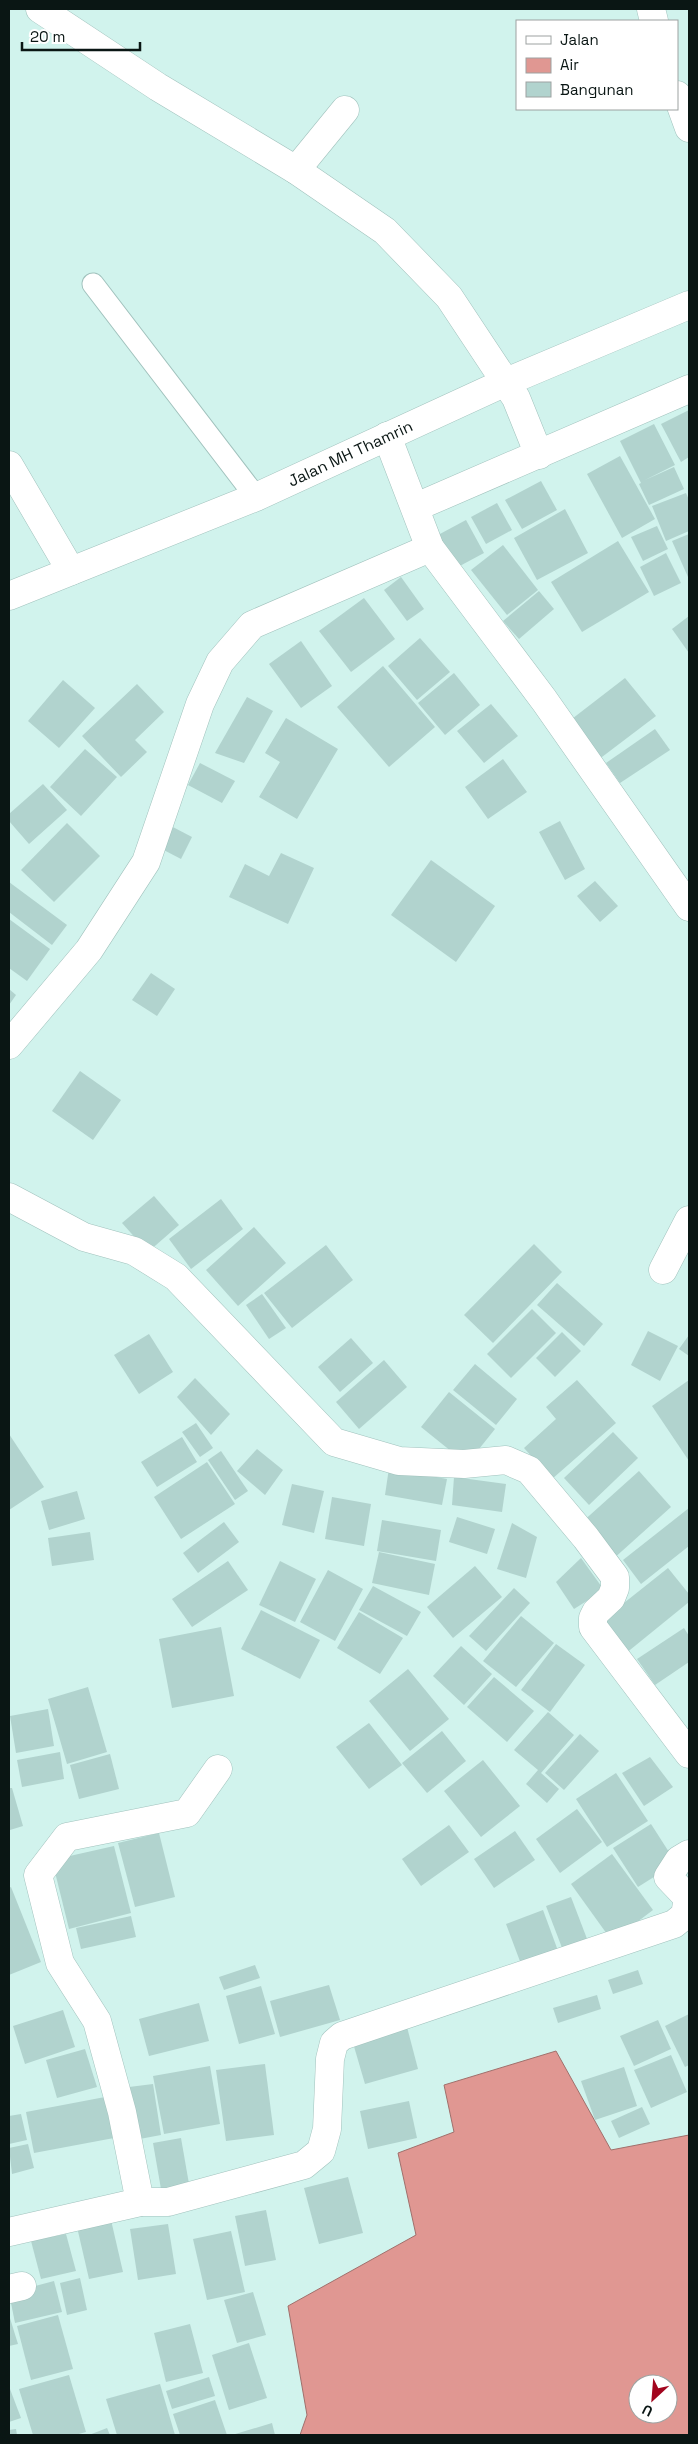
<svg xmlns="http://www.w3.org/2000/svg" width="698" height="2444" font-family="'Space Grotesk',sans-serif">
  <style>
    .water { fill: #e09792; stroke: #a0706c; fill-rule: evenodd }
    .building { fill: #b1d3ce }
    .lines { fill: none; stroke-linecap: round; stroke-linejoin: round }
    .service-casing { stroke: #a1c2bd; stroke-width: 23 }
    .minor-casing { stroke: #a1c2bd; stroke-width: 29 }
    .tertiary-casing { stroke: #a1c2bd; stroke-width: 29 }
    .service { stroke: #fff; stroke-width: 21 }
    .minor { stroke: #fff; stroke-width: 28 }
    .tertiary { stroke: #fff; stroke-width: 28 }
    .labels { text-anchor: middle; stroke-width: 4; stroke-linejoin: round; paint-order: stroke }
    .street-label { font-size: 16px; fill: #0a1614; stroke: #fff }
  </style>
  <rect width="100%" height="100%" fill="#d1f3ed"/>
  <path class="water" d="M556,2051L611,2150L689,2135V2435H300L307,2415L288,2306L416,2235L398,2153L454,2132L444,2085ZM638,2384H668V2414H638Z"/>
  <g class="building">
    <polygon points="689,410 689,457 681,462 661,424"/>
    <polygon points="654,424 675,465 645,480 674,467 684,489 649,505 639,484 641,483 620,441"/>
    <polygon points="620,456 655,519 622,538 587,474"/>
    <polygon points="541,481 557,510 522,529 505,500"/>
    <polygon points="686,493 689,500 689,531 666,541 652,506"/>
    <polygon points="497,503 512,530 486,544 471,517"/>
    <polygon points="565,509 588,553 537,580 514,538"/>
    <polygon points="466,520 484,553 456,568 438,535"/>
    <polygon points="657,526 668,549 643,561 631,537"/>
    <polygon points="689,534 689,577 688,577 672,541"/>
    <polygon points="618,541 649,592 582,632 551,582"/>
    <polygon points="503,545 538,590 507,615 471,570"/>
    <polygon points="666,553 681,583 654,596 640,567"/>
    <polygon points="401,577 424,609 407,621 384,590"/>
    <polygon points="539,591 554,609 519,639 503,621"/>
    <polygon points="364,598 395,639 351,672 319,631"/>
    <polygon points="689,616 689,653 672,629"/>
    <polygon points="420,638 450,672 417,700 388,666"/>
    <polygon points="301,641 332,686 301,708 269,664"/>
    <polygon points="383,666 435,727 389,767 337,707"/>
    <polygon points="454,673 480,705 445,735 418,703"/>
    <polygon points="625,678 656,716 598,760 568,722"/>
    <polygon points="63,680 95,708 59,748 28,721"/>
    <polygon points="137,684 164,712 135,740 147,752 121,777 82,736"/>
    <polygon points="247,697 273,711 244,763 215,753"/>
    <polygon points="491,704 518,736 484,763 457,731"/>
    <polygon points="286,718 338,749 297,819 259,797 280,762 265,753"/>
    <polygon points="655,729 670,750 620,783 606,763"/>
    <polygon points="85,749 117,777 81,816 50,787"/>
    <polygon points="503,759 527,792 488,819 465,787"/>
    <polygon points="200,763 235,781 222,803 188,785"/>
    <polygon points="43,784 67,810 29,844 9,821 9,814"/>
    <polygon points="560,821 585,869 565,880 539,832"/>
    <polygon points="67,823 100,856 54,902 21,870"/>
    <polygon points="169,825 192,837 181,859 158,847"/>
    <polygon points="281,853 314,868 288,924 229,897 245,864 269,876"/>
    <polygon points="431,860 495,906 456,962 391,915"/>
    <polygon points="595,881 618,906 600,922 577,896"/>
    <polygon points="9,882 67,925 52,945 9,912"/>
    <polygon points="9,919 50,949 27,981 9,968"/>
    <polygon points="151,973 175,989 157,1016 132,1000"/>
    <polygon points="9,989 16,995 9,1005"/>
    <polygon points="80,1071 121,1100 93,1140 52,1111"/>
    <polygon points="154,1196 179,1225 148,1252 122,1223"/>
    <polygon points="221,1199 243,1229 191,1269 169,1239"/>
    <polygon points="254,1227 286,1263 238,1306 206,1270"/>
    <polygon points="534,1244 562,1272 493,1343 464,1315"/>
    <polygon points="326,1245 353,1280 292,1328 264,1293"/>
    <polygon points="557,1283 603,1324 584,1346 537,1305"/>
    <polygon points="262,1294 286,1328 269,1339 246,1305"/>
    <polygon points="532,1309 556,1333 511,1378 487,1354"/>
    <polygon points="648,1331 678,1346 660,1381 631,1365"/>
    <polygon points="562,1332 581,1351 555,1377 536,1358"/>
    <polygon points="149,1334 173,1372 139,1394 114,1355"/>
    <polygon points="689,1335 689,1356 679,1349"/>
    <polygon points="351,1338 373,1363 340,1392 318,1367"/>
    <polygon points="384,1360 407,1387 359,1429 336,1402"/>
    <polygon points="475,1364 517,1399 496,1425 453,1390"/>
    <polygon points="195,1378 230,1414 211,1435 177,1397"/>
    <polygon points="577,1380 616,1423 552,1479 524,1448 556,1419 546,1407"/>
    <polygon points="689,1380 689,1461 652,1406"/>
    <polygon points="449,1392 495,1429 467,1464 421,1427"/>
    <polygon points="196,1423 213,1448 200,1457 182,1432"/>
    <polygon points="613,1432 638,1458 589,1505 564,1478"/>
    <polygon points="9,1434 44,1487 9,1510"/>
    <polygon points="182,1437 197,1462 157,1487 141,1462"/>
    <polygon points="257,1449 283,1470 265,1495 237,1471"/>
    <polygon points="221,1451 248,1491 235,1500 208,1460"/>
    <polygon points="207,1462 235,1504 181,1539 154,1497"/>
    <polygon points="389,1468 447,1479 442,1505 385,1495"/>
    <polygon points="639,1471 671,1507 612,1560 580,1524"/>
    <polygon points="454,1477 506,1484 502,1512 452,1505"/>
    <polygon points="292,1484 324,1491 314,1533 282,1525"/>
    <polygon points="77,1491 85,1519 49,1530 41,1501"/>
    <polygon points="332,1497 371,1504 364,1546 325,1539"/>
    <polygon points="689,1508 689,1546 641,1584 623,1560"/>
    <polygon points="457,1517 495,1529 487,1554 449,1542"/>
    <polygon points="382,1520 441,1530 436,1561 377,1551"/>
    <polygon points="224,1522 239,1542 198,1573 183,1553"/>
    <polygon points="512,1523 537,1537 526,1578 497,1569"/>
    <polygon points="90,1532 94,1560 52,1566 48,1538"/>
    <polygon points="379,1552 435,1564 429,1595 372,1583"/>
    <polygon points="581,1558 604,1590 574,1609 556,1582"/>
    <polygon points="228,1561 248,1590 192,1627 172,1599"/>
    <polygon points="280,1561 316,1579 295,1622 259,1605"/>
    <polygon points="475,1566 502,1597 453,1638 427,1607"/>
    <polygon points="668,1568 689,1594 689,1602 625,1654 600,1622"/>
    <polygon points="328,1570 363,1589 335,1641 300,1622"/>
    <polygon points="373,1586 421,1612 407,1636 359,1610"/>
    <polygon points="514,1588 530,1603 486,1651 469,1636"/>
    <polygon points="261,1610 320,1640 300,1679 241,1649"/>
    <polygon points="359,1612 403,1638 380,1674 337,1648"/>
    <polygon points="521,1616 554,1643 516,1687 483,1661"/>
    <polygon points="221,1627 234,1696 172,1708 159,1639"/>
    <polygon points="684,1628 689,1636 689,1662 655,1685 637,1659"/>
    <polygon points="556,1644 585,1665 550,1712 521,1690"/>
    <polygon points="461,1646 492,1674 464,1705 433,1676"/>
    <polygon points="408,1669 449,1719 410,1751 369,1701"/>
    <polygon points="494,1677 534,1711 507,1742 467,1707"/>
    <polygon points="88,1687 107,1752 67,1764 48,1699"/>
    <polygon points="48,1709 54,1746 16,1753 10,1716"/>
    <polygon points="548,1712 574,1735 541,1773 559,1789 547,1803 526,1784 538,1770 514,1750"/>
    <polygon points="369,1723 402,1765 369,1789 336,1747"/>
    <polygon points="442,1731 466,1761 427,1793 402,1763"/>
    <polygon points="580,1734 599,1751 564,1790 545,1773"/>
    <polygon points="60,1752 64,1779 22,1787 17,1760"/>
    <polygon points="110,1754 119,1789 79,1799 70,1765"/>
    <polygon points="650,1757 673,1787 644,1806 622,1773"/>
    <polygon points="483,1760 520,1806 481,1837 444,1791"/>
    <polygon points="616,1773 648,1821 607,1847 576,1799"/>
    <polygon points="9,1788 12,1788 23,1826 10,1830"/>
    <polygon points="577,1809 602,1842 560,1873 536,1839"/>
    <polygon points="651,1824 676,1863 638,1887 613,1848"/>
    <polygon points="449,1825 469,1852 421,1886 402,1859"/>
    <polygon points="515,1831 535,1860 494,1888 474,1859"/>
    <polygon points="159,1833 175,1897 135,1907 118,1843"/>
    <polygon points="114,1846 131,1913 69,1929 52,1860"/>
    <polygon points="612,1854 653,1910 612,1941 571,1884"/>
    <polygon points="11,1887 41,1962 9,1975 9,1888"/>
    <polygon points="571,1897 589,1944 564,1953 546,1906"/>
    <polygon points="543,1910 561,1959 524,1972 506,1924"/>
    <polygon points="131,1916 136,1937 81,1949 76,1928"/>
    <polygon points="255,1965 260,1978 224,1990 219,1977"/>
    <polygon points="638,1970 643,1984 613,1994 608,1980"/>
    <polygon points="329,1985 340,2020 280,2037 270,2001"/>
    <polygon points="261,1986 275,2034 239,2044 226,1996"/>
    <polygon points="597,1995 601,2009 558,2023 553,2008"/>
    <polygon points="199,2003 209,2041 149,2056 139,2019"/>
    <polygon points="63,2010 75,2047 25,2064 13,2026"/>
    <polygon points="689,2014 689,2065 685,2067 665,2026"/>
    <polygon points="658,2020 671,2049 634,2066 620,2036"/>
    <polygon points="407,2027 418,2069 365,2084 353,2043"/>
    <polygon points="85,2049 97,2087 57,2098 46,2060"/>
    <polygon points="671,2055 687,2092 651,2108 634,2070"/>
    <polygon points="265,2064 274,2135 226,2141 216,2070"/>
    <polygon points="210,2066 220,2124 164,2134 153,2076"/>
    <polygon points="624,2067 637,2106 595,2120 581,2081"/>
    <polygon points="153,2084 161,2135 129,2141 121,2088"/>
    <polygon points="105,2097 114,2138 34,2153 26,2112"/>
    <polygon points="409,2101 417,2138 368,2149 360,2111"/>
    <polygon points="642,2107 650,2124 619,2138 611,2121"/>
    <polygon points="21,2114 27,2140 9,2144 9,2116"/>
    <polygon points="181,2138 189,2184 161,2189 153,2143"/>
    <polygon points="28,2144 34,2168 12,2174 9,2148"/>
    <polygon points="348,2177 363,2233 319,2244 304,2188"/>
    <polygon points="266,2210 276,2260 245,2266 235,2216"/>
    <polygon points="111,2220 123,2272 89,2279 77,2227"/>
    <polygon points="168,2224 176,2274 138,2280 130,2229"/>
    <polygon points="231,2231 245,2292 207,2300 193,2239"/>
    <polygon points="66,2234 76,2271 41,2279 31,2241"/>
    <polygon points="80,2278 87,2310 67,2315 60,2283"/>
    <polygon points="54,2281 62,2312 15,2323 9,2293"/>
    <polygon points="253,2292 266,2335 237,2343 224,2300"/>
    <polygon points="9,2315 18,2344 9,2346"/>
    <polygon points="58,2315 73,2369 31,2380 17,2326"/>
    <polygon points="190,2324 203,2373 166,2382 154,2333"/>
    <polygon points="249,2343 267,2398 229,2410 212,2355"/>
    <polygon points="69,2375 86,2432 75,2435 33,2435 19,2389"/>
    <polygon points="209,2377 215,2396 172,2409 166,2391"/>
    <polygon points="160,2384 175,2435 117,2435 106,2399"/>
    <polygon points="9,2389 10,2389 21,2418 9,2422"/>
    <polygon points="215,2400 227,2435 180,2435 173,2414"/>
    <polygon points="272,2423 275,2435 232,2435"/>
    <polygon points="107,2428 110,2435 89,2435"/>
    <polygon points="16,2429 17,2435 9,2435 9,2430"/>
  </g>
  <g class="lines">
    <defs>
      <polyline id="service" points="93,284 256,497"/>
      <g id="minor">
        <polyline points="40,9 158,87 296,170 385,231 449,297 516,398 539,455"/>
        <polyline points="651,9 654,21"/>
        <polyline points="677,95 689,128"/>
        <polyline points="296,170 345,110"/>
        <polyline points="387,436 430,548 544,700 689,907"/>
        <polyline points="9,465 71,571"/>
        <polyline points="416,507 689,389"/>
        <polyline points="9,1045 89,950 146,862 200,704 220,662 252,625 430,548"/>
        <polyline points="9,1197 84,1237 134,1251 176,1277 334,1442 399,1461 464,1464 506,1460 529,1470 586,1538 615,1577 615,1588 611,1598 596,1612 593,1618 593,1627 689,1754"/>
        <polyline points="663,1270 689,1220"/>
        <polyline points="140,2202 122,2112 97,2021 60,1963 38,1875 67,1837 187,1813 218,1769"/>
        <polyline points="9,2232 140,2202 168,2202 304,2165 321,2151 327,2129 330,2059 334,2043 342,2036 674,1924 685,1915 688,1898 668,1877 679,1860 689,1854"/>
        <polyline points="9,2289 22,2286"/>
      </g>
      <polyline id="tertiary" points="9,596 256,497 506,382 689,305"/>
    </defs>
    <use href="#service" class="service-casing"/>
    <use href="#minor" class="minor-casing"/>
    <use href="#tertiary" class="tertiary-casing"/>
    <use href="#service" class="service"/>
    <use href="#minor" class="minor"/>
    <use href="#tertiary" class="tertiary"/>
  </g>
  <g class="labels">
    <g class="street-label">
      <text transform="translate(350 453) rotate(-25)" y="6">Jalan MH Thamrin</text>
    </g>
  </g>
  <rect width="698" height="2444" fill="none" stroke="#0a1614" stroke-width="20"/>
  <rect x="516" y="20" width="162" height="90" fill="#ffffff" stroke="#9da2a1"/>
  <rect x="526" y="36" width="25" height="8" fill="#ffffff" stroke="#9da2a1"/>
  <text x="560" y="45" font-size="15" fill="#0a1614">Jalan</text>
  <rect x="526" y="58" width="25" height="15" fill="#e09792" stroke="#9da2a1"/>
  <text x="560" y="70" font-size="15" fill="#0a1614">Air</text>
  <rect x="526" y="82" width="25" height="15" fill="#b1d3ce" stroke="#9da2a1"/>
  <text x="560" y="95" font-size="15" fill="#0a1614">Bangunan</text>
  <g transform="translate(653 2399) rotate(206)"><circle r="24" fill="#ffffff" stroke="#9da2a1"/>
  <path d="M0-4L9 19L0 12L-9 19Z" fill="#a2051e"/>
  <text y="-8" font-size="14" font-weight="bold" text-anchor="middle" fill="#0a1614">U</text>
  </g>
  <path d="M22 42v8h118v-8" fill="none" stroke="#0a1614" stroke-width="2.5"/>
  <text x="30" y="42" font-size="15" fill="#0a1614" stroke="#ffffff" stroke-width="4" paint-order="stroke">20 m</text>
</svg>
